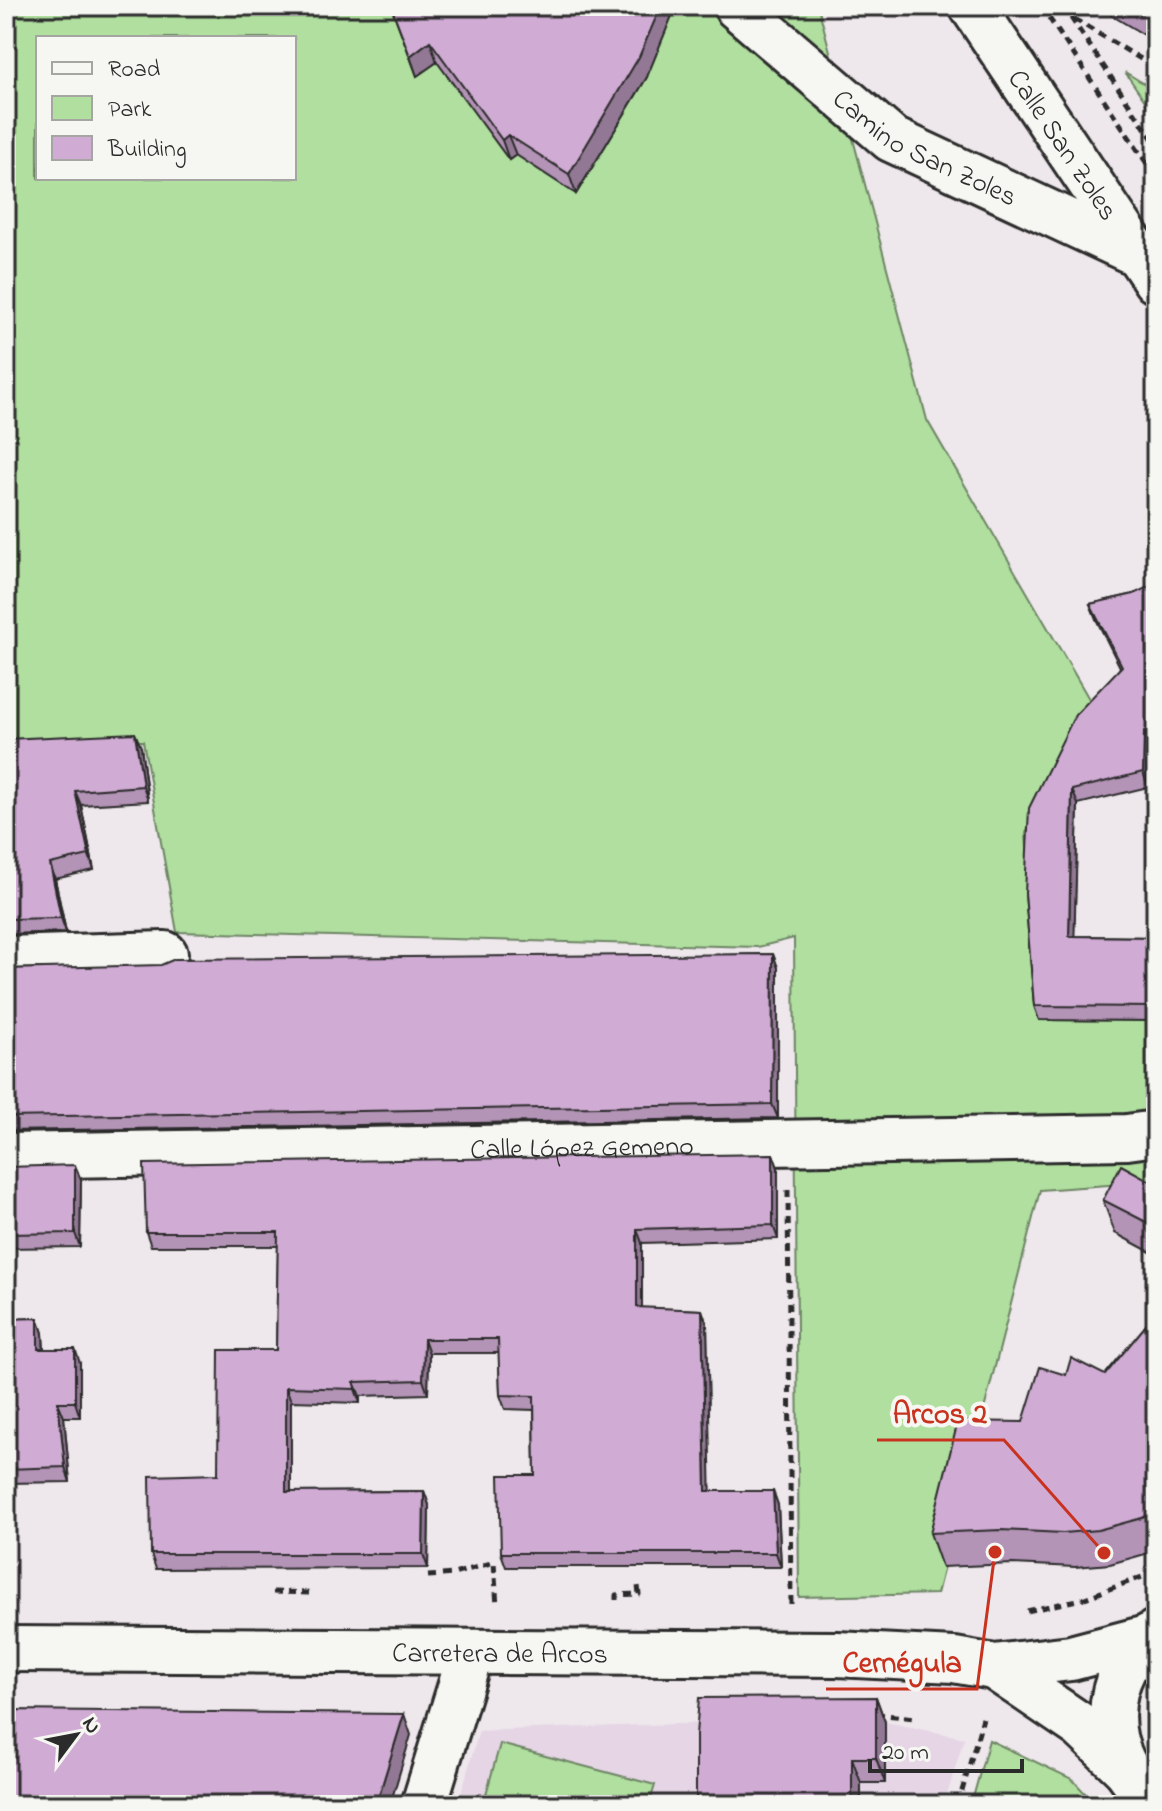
<svg xmlns="http://www.w3.org/2000/svg" width="1162" height="1811" font-family="'Indie Flower',sans-serif">
  <style>
    .built { fill: #e5d5e5 }
    .green { fill: #b0df9f; stroke: #6e8565; stroke-width: 2; fill-rule: evenodd }
    .lines { fill: none; stroke-linecap: round; stroke-linejoin: round }
    .street-casing { stroke: #2b2b2b; stroke-width: 50 }
    .secondary-casing { stroke: #2b2b2b; stroke-width: 50 }
    .path { stroke: #2b2b2b; stroke-width: 5; stroke-dasharray: 8 6; stroke-linecap: butt }
    .street { stroke: #f6f6f2; stroke-width: 44 }
    .secondary { stroke: #f6f6f2; stroke-width: 44 }
    .wall { fill: #b393b6; stroke: #2b2b2b; stroke-width: 2 }
    .shaded-wall { fill: #927894; stroke: #2b2b2b; stroke-width: 2 }
    .building { fill: #d0abd4; stroke: #2b2b2b; stroke-width: 2 }
    .labels { text-anchor: middle; stroke-width: 8; stroke-linejoin: round; paint-order: stroke }
    .street-label { font-size: 28px; fill: #2b2b2b; stroke: #f6f6f2 }
    .leader { fill: none; stroke: #c8321e; stroke-width: 3 }
    .callout-dot { fill: #c8321e; stroke: #f6f6f2; stroke-width: 3 }
    .callout-label { font-size: 30px; text-anchor: middle; font-weight: bold; fill: #c8321e; stroke: #f6f6f2; stroke-width: 8; stroke-linejoin: round; paint-order: stroke }
  </style>
  <rect width="100%" height="100%" fill="#eee7ec"/>
  <filter id="ink" filterUnits="userSpaceOnUse"><feTurbulence type="fractalNoise" baseFrequency=".0125" numOctaves="2"/><feDisplacementMap in="SourceGraphic" scale="16" xChannelSelector="R" yChannelSelector="G"/><feConvolveMatrix kernelMatrix="1 2 1 2 8 2 1 2 1" color-interpolation-filters="sRGB"/></filter>
  <g filter="url(#ink)">
    <polygon class="built" points="885,1722 964,1738 944,1805 458,1805 479,1731 708,1723"/>
    <g class="green">
      <path d="M6,6H818L927,420L1092,704L1026,833L1039,1020L1156,1021V1199L1122,1184L1040,1190L937,1594L799,1597L794,938L758,947L177,932L143,741L6,742ZM38,38H294V178H38Z"/>
      <polygon points="1125,72 1156,91 1156,117"/>
      <polygon points="989,1740 1072,1779 1096,1805 971,1805"/>
      <polygon points="500,1744 655,1785 649,1805 483,1805"/>
    </g>
    <g class="lines">
      <defs>
        <g id="street">
          <path id="s1" d="M736,6L891,139L1138,254"/>
          <path id="s2" d="M972,6L1156,281"/>
          <polyline points="6,959 165,954"/>
          <path id="s3" d="M6,1156L1127,1137L1156,1133"/>
          <polyline points="424,1805 471,1652"/>
        </g>
        <g id="secondary">
          <path d="M1156,1632C1099,1670 1096,1761 1156,1799"/>
          <path id="s4" d="M6,1649L837,1654L954,1660L994,1667L1071,1658L1147,1638"/>
          <polyline points="994,1667 1081,1726 1125,1768"/>
        </g>
      </defs>
      <use href="#street" class="street-casing"/>
      <use href="#secondary" class="secondary-casing"/>
      <g class="path">
        <polyline points="1041,6 1156,177"/>
        <polyline points="1063,6 1156,144"/>
        <polyline points="1074,19 1156,68"/>
        <polyline points="788,1190 791,1608"/>
        <polyline points="428,1576 454,1574 494,1562 497,1606"/>
        <polyline points="273,1592 313,1593"/>
        <polyline points="616,1600 616,1595 639,1594 638,1586"/>
        <polyline points="1027,1611 1082,1599 1156,1572"/>
        <polyline points="876,1714 915,1718"/>
        <polyline points="958,1805 983,1718"/>
      </g>
      <use href="#street" class="street"/>
      <use href="#secondary" class="secondary"/>
    </g>
    <g class="wall">
      <polygon points="391,6 647,77 576,194 516,155 509,160 437,62 417,76"/>
      <polygon points="1096,6 1156,6 1156,42"/>
      <polygon points="1156,586 1156,746 1149,745 1148,787 1078,804 1074,936 1156,937 1156,1021 1039,1020 1034,1006 1025,893 1120,667 1096,619 1090,604 1134,594"/>
      <polygon points="6,739 141,747 148,801 81,805 94,870 55,879 66,932 6,934"/>
      <polygon points="773,954 778,968 778,1118 6,1131 6,969"/>
      <polygon points="773,1154 778,1168 778,1239 642,1243 642,1308 702,1310 707,1325 710,1491 773,1491 778,1505 781,1567 506,1567 501,1553 535,1475 534,1410 505,1409 500,1395 499,1353 429,1353 428,1394 360,1396 360,1403 291,1401 291,1492 424,1491 429,1505 428,1568 156,1569 151,1554 218,1474 276,1350 278,1246 151,1246 146,1232"/>
      <polygon points="6,1167 81,1180 80,1247 6,1248"/>
      <polygon points="1156,1184 1156,1255 1115,1233 1103,1200"/>
      <polygon points="1156,1313 1156,1551 1110,1564 1075,1567 1013,1564 942,1567 930,1533 1023,1422 1105,1375"/>
      <polygon points="38,1318 43,1333 44,1349 80,1363 80,1417 64,1417 70,1482 6,1483 6,1511 6,1319"/>
      <polygon points="876,1697 885,1722 885,1783 861,1783 861,1805 696,1805"/>
    </g>
    <g class="shaded-wall">
      <polygon points="661,6 676,6 647,77 576,194 569,174"/>
      <polygon points="430,41 437,62 417,76 410,56"/>
      <polygon points="508,135 516,155 509,160 502,140"/>
      <polygon points="1144,731 1149,745 1148,787 1143,772"/>
      <polygon points="135,733 141,747 148,801 143,786"/>
      <polygon points="1072,790 1078,804 1074,950 1069,936"/>
      <polygon points="75,791 81,805 94,870 89,855"/>
      <polygon points="50,864 55,879 66,932 61,918"/>
      <polygon points="773,954 778,968 778,1118 772,1104"/>
      <polygon points="773,1154 778,1168 778,1239 773,1225"/>
      <polygon points="75,1165 81,1180 80,1247 75,1233"/>
      <polygon points="637,1229 642,1243 642,1321 637,1307"/>
      <polygon points="702,1310 707,1325 711,1505 706,1491"/>
      <polygon points="38,1318 43,1333 44,1364 38,1349"/>
      <polygon points="424,1339 429,1353 428,1394 423,1380"/>
      <polygon points="75,1349 80,1363 80,1417 75,1402"/>
      <polygon points="354,1382 360,1396 360,1403 355,1389"/>
      <polygon points="286,1387 291,1401 291,1506 286,1492"/>
      <polygon points="58,1402 64,1417 70,1482 65,1467"/>
      <polygon points="424,1491 429,1505 428,1568 423,1554"/>
      <polygon points="773,1491 778,1505 781,1567 776,1553"/>
      <polygon points="876,1697 885,1722 885,1783 876,1758"/>
      <polygon points="404,1714 411,1735 390,1805 376,1805"/>
      <polygon points="852,1758 861,1783 861,1805 852,1805"/>
    </g>
    <g class="building">
      <polygon points="391,6 661,6 639,57 569,174 508,135 502,140 430,41 410,56"/>
      <polygon points="1141,6 1156,6 1156,15"/>
      <polygon points="1156,586 1156,732 1144,731 1143,772 1072,790 1069,936 1156,937 1156,1007 1034,1006 1025,893 1029,808 1075,715 1122,666 1090,604 1134,594 1146,588"/>
      <polygon points="135,733 143,786 75,791 89,855 50,864 61,918 6,919 6,739"/>
      <polygon points="773,954 772,1104 6,1117 6,969 161,965 175,959"/>
      <polygon points="773,1154 773,1225 637,1229 637,1307 702,1310 706,1491 773,1491 776,1553 501,1553 499,1475 535,1475 534,1396 500,1395 498,1339 424,1339 423,1380 354,1382 355,1389 286,1387 286,1492 424,1491 423,1554 151,1554 150,1476 218,1474 219,1350 276,1350 278,1232 146,1232 144,1164"/>
      <polygon points="75,1165 75,1233 6,1234 6,1167"/>
      <polygon points="1121,1165 1156,1184 1156,1227 1103,1200"/>
      <polygon points="1156,1313 1156,1512 1142,1518 1098,1530 1063,1533 1001,1530 930,1533 958,1421 1023,1422 1040,1367 1066,1375 1071,1358 1105,1375"/>
      <polygon points="38,1318 38,1349 75,1349 75,1402 58,1402 65,1467 6,1469 6,1319"/>
      <polygon points="876,1697 876,1758 852,1758 852,1805 696,1805 696,1735 699,1698"/>
      <polygon points="6,1710 404,1714 376,1805 6,1805"/>
    </g>
  </g>
  <g class="labels">
    <g class="street-label">
      <text dy="10" stroke="none"><textPath href="#s2" startOffset="166">Calle San Zoles</textPath></text>
      <text dy="10" stroke="none"><textPath href="#s1" startOffset="238">Camino San Zoles</textPath></text>
      <text dy="10" stroke="none"><textPath href="#s3" startOffset="576">Calle López Gemeno</textPath></text>
      <text dy="10" stroke="none"><textPath href="#s4" startOffset="494">Carretera de Arcos</textPath></text>
    </g>
  </g>
  <path class="leader" d="M1104 1553L1004 1440H877M995 1552L977 1689H826"/>
  <g class="callout-dot">
    <circle cx="1104" cy="1553" r="8"/>
    <circle cx="995" cy="1552" r="8"/>
  </g>
  <g class="callout-label">
    <text x="940" y="1423">Arcos 2</text>
    <text x="902" y="1672">Cernégula</text>
  </g>
  <rect width="1162" height="1811" fill="none" stroke="#f6f6f2" stroke-width="32"/>
  <rect x="16" y="16" width="1130" height="1779" fill="none" stroke="#2b2b2b" stroke-width="3" filter="url(#ink)"/>
  <rect x="36" y="36" width="260" height="144" fill="#f6f6f2" stroke="#a5a5a2" stroke-width="2"/>
  <rect x="52" y="62" width="40" height="12" fill="#f6f6f2" stroke="#a5a5a2" stroke-width="2"/>
  <text x="108" y="76" font-size="24" fill="#2b2b2b">Road</text>
  <rect x="52" y="96" width="40" height="24" fill="#b0df9f" stroke="#a5a5a2" stroke-width="2"/>
  <text x="108" y="116" font-size="24" fill="#2b2b2b">Park</text>
  <rect x="52" y="136" width="40" height="24" fill="#d0abd4" stroke="#a5a5a2" stroke-width="2"/>
  <text x="108" y="156" font-size="24" fill="#2b2b2b">Building</text>
  <g transform="translate(76 1735) rotate(58)" stroke="#f6f6f2" stroke-width="6" paint-order="stroke">
  <path d="M0-6L14 30L0 20L-14 30Z" fill="#2b2b2b"/>
  <text y="-12" font-size="22" font-weight="bold" text-anchor="middle" fill="#2b2b2b">N</text>
  </g>
  <path d="M870 1759v12h152v-12" fill="none" stroke="#2b2b2b" stroke-width="4"/>
  <text x="882" y="1759" font-size="24" fill="#2b2b2b" stroke="#f6f6f2" stroke-width="6" paint-order="stroke">20 m</text>
</svg>
